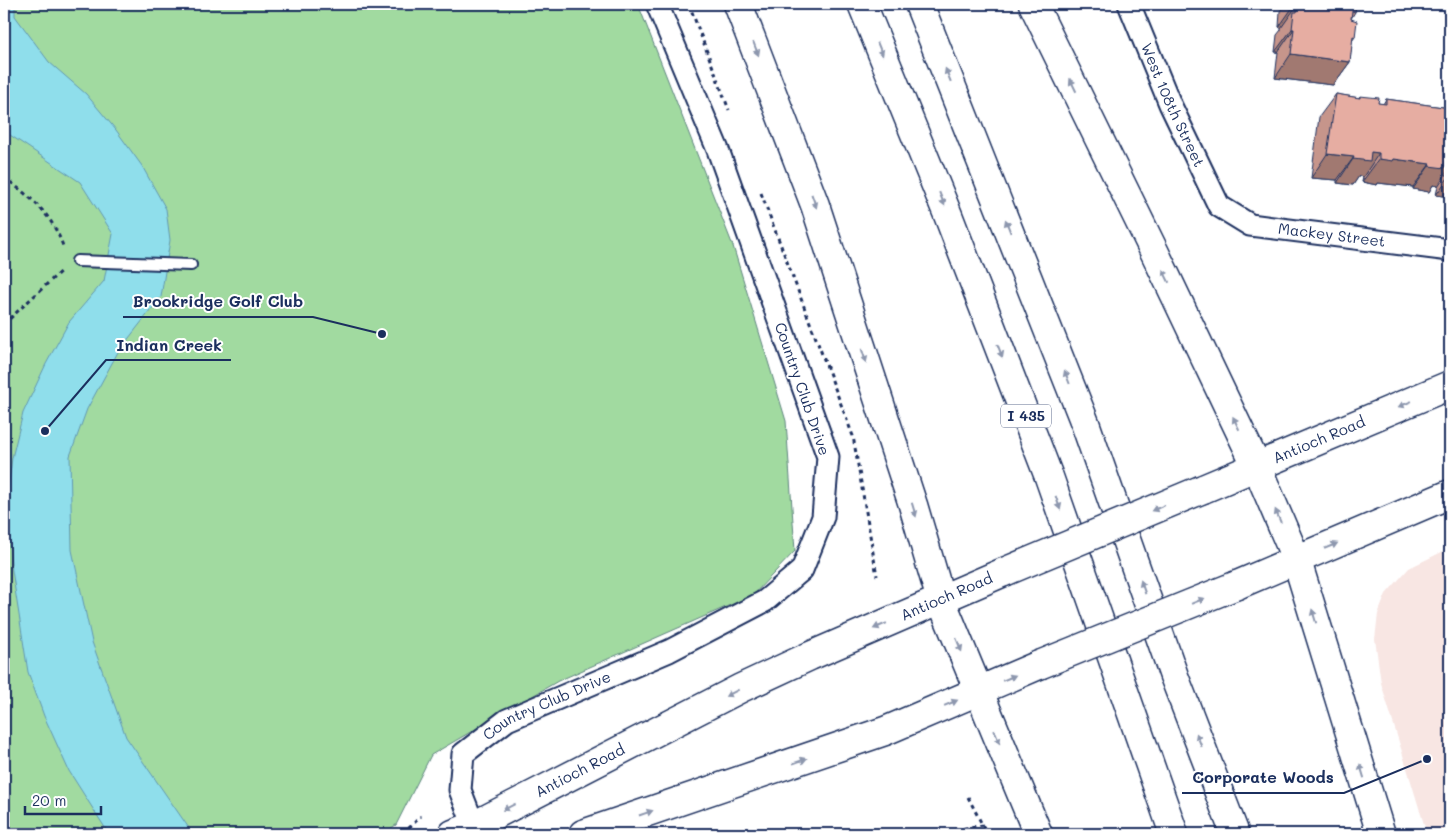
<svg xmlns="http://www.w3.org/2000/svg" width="1454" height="838" font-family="Mali,sans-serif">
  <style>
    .built { fill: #f8e6e3 }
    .green { fill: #a1daa0; stroke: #5e847f }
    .water { fill: #8fdeeb; stroke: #6198b3 }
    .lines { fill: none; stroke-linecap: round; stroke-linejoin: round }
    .service-casing { stroke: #1b2f5e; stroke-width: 14 }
    .minor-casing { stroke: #1b2f5e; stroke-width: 25 }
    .secondary-casing { stroke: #1b2f5e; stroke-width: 31 }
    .motorway-casing { stroke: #1b2f5e; stroke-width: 31 }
    .path { stroke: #1b2f5e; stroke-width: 3; stroke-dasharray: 4 4; stroke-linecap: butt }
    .service { stroke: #fff; stroke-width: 10 }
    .minor { stroke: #fff; stroke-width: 21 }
    .secondary { stroke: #fff; stroke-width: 28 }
    .motorway { stroke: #fff; stroke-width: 28 }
    .secondary-bridge-casing { stroke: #1b2f5e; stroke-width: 31; stroke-linecap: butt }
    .secondary-bridge { stroke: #fff; stroke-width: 28 }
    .wall { fill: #c6958b; stroke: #1b2f5e }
    .shaded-wall { fill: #a17971; stroke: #1b2f5e }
    .building { fill: #e6ada2; stroke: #1b2f5e }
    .oneway { fill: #8d97ae }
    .labels { text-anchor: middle; stroke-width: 4; stroke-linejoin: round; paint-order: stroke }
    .shield { fill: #fff; stroke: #5f6d8e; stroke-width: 1 }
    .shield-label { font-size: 14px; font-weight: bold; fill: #1b2f5e }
    .street-label { font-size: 15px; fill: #1b2f5e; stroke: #fff }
    .leader { fill: none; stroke: #1b2f5e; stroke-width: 2 }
    .callout-dot { fill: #1b2f5e; stroke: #fff; stroke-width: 2 }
    .callout-label { font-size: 16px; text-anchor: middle; font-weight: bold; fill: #1b2f5e; stroke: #fff; stroke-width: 4; stroke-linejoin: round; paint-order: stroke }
  </style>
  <rect width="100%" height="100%" fill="#fff"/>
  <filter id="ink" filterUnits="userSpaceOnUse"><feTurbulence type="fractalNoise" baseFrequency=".02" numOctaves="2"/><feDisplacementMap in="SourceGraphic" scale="10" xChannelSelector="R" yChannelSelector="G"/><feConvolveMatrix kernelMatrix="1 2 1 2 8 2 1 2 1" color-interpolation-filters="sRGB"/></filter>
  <g filter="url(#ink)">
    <polygon class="built" points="1450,548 1450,834 1427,834 1381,683 1375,639 1378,614 1386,594 1409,568"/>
    <polygon class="green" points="4,4 638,4 733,246 786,421 795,551 753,595 558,681 431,755 396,825 382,834 4,834"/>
    <polygon class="water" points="4,4 15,4 15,16 49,62 86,94 116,130 142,166 166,209 170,240 161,297 118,352 87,409 70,456 72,550 92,642 126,737 193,834 109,834 69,771 44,716 28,672 11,564 6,506 12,458 23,413 46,364 69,322 104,281 113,234 80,182 4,131"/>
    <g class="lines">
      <defs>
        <polyline id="service" points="77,261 191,265"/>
        <g id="minor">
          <path id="s1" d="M1129,4L1170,104L1219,206L1250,225L1450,250"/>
          <path id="s2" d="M477,834L460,790L463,754L507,720L669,651L765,601L802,570L823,517L828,457L718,150L657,4"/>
        </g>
        <g id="secondary">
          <path id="s3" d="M1203,489L1450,385"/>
          <polyline points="1237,585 1450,494"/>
          <path id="s4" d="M453,834L473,826L741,688L810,656L1004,572"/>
          <polyline points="583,834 885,731 1039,665"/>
        </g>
        <g id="motorway">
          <polyline points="738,4 815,205 913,505 941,600 1038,834"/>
          <polyline points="862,4 948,215 1049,477 1174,834"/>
          <polyline points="919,4 1085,423 1174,676 1235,834"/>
          <polyline points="1033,4 1155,253 1257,467 1297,561 1381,834"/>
        </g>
      </defs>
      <use href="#service" class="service-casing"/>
      <use href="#minor" class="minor-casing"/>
      <use href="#secondary" class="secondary-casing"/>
      <use href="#motorway" class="motorway-casing"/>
      <g class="path">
        <polyline points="689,4 729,110"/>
        <path d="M4,177C32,199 52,213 64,249"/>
        <polyline points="761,193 853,436 877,576"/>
        <polyline points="4,324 62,270"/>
        <polyline points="968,797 987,834"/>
        <polyline points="403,834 421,816"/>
        <polyline points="932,834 983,825"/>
      </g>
      <use href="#service" class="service"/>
      <use href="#minor" class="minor"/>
      <use href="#secondary" class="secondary"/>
      <use href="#motorway" class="motorway"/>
      <defs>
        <g id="secondary-bridge">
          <polyline points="1004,572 1203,489"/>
          <polyline points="1039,665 1237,585"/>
        </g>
      </defs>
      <use href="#secondary-bridge" class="secondary-bridge-casing"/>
      <use href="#secondary-bridge" class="secondary-bridge"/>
    </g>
    <g class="wall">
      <polygon points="1283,4 1356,4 1355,12 1352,17 1351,19 1355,37 1352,41 1350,62 1333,85 1275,78 1278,52 1275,52 1277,35 1281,30 1281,28 1279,27 1280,11 1283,7"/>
      <polygon points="1336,94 1359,98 1360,96 1378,103 1383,104 1386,99 1450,108 1450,197 1436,195 1438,186 1433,185 1429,192 1413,189 1413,187 1378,183 1377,185 1362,182 1363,177 1359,176 1353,185 1337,183 1337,180 1311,178 1319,117"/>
    </g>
    <g class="shaded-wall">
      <polygon points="1295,4 1298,4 1281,28 1279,27"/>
      <polygon points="1292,29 1294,29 1278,52 1275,52"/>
      <polygon points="1291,54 1350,62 1333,85 1275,78"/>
      <polygon points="1371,152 1379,153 1363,177 1359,176 1353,185 1337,183 1353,159"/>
      <polygon points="1327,154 1354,157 1337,180 1311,178"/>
      <polygon points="1379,159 1394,159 1430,164 1413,187 1378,183 1377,185 1362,182"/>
      <polygon points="1446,161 1450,162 1450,168 1438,186 1433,185 1429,192 1413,189 1429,166"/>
      <polygon points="1450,175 1450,197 1436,195"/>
    </g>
    <g class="building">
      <polygon points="1296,4 1356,4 1355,12 1352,11 1351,19 1357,21 1355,37 1353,36 1350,62 1291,54 1294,29 1292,29 1294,12 1297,12 1298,4"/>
      <polygon points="1336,94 1360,98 1360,96 1379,98 1378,103 1386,104 1386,99 1450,108 1450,162 1446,161 1445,168 1429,166 1430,164 1394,159 1393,161 1379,159 1379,153 1371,152 1370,161 1353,159 1354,157 1327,154"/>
    </g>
    <defs><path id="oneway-solid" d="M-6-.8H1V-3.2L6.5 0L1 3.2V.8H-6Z" transform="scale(1.25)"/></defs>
    <g class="oneway">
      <use href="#oneway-solid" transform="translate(756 49) rotate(69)"/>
      <use href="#oneway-solid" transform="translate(880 49) rotate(68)"/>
      <use href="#oneway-solid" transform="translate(948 75) rotate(-112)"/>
      <use href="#oneway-solid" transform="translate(1073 85) rotate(-116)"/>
      <use href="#oneway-solid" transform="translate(942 199) rotate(68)"/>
      <use href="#oneway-solid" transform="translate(814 201) rotate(70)"/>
      <use href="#oneway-solid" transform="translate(1008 226) rotate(-111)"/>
      <use href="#oneway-solid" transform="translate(1166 276) rotate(-116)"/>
      <use href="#oneway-solid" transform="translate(1000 351) rotate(69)"/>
      <use href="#oneway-solid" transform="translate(864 356) rotate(72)"/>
      <use href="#oneway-solid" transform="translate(1067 377) rotate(-111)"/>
      <use href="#oneway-solid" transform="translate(1405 404) rotate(157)"/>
      <use href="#oneway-solid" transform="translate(1236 423) rotate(-116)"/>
      <use href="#oneway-solid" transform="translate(1058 503) rotate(71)"/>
      <use href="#oneway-solid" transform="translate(1158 508) rotate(157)"/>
      <use href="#oneway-solid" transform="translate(914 510) rotate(73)"/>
      <use href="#oneway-solid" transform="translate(1278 516) rotate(-113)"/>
      <use href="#oneway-solid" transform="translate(1331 546) rotate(-23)"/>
      <use href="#oneway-solid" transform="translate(1143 587) rotate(-109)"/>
      <use href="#oneway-solid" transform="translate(1198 601) rotate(-22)"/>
      <use href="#oneway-solid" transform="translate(1314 616) rotate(-107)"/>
      <use href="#oneway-solid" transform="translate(880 626) rotate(157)"/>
      <use href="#oneway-solid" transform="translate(959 645) rotate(68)"/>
      <use href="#oneway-solid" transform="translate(1009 678) rotate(-23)"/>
      <use href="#oneway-solid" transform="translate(732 693) rotate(153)"/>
      <use href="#oneway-solid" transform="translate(951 703) rotate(-23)"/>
      <use href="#oneway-solid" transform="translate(997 737) rotate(68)"/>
      <use href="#oneway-solid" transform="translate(1199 740) rotate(-111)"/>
      <use href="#oneway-solid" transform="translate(800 761) rotate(-19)"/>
      <use href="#oneway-solid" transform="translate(1362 771) rotate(-107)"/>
      <use href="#oneway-solid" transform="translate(509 807) rotate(153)"/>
      <use href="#oneway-solid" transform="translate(646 813) rotate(-19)"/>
    </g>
  </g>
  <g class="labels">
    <rect class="shield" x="1001" y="404.5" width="50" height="23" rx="4"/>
    <g class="shield-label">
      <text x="1026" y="421">I 435</text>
    </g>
    <g class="street-label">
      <text dy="5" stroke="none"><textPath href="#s1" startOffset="110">West 108th Street</textPath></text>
      <text dy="5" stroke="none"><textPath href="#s1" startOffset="340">Mackey Street</textPath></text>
      <text transform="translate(802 389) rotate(71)" y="5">Country Club Drive</text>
      <text dy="5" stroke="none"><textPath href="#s3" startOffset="126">Antioch Road</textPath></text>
      <text dy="5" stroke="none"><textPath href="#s4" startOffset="548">Antioch Road</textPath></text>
      <text dy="5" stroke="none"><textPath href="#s2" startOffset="181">Country Club Drive</textPath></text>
      <text dy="5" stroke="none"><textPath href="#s4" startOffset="142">Antioch Road</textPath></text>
    </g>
  </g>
  <path class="leader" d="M382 334L313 317H123M45 431L106 360H231M1427 759L1344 793H1182"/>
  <g class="callout-dot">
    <circle cx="382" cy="334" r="5"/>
    <circle cx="45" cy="431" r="5"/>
    <circle cx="1427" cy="759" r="5"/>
  </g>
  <g class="callout-label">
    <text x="218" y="307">Brookridge Golf Club</text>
    <text x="169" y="351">Indian Creek</text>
    <text x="1263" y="783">Corporate Woods</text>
  </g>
  <rect width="1454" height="838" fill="none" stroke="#fff" stroke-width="20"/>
  <rect x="10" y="10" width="1434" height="818" fill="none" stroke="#1b2f5e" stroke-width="2" filter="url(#ink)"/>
  <path d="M25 806v8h76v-8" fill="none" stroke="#1b2f5e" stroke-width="2.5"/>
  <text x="32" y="806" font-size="15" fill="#1b2f5e" stroke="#ffffff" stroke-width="4" paint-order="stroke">20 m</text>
</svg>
